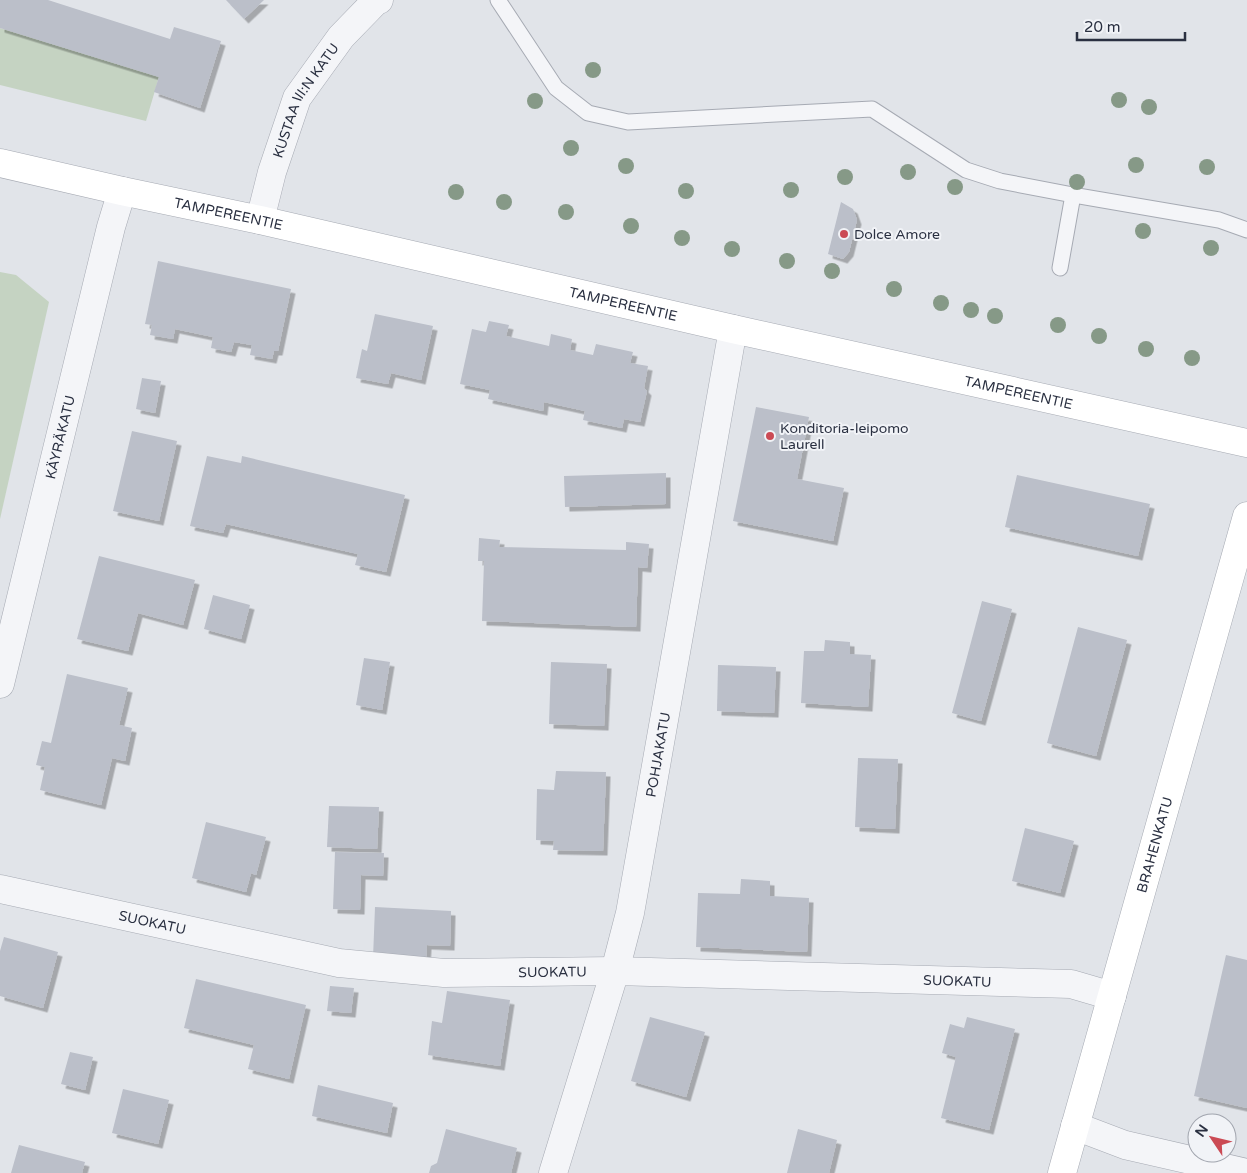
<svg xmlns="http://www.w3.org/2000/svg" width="1247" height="1173" font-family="'Varela Round',sans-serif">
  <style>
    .green { fill: #c5d3c2 }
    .building { fill: #bbbfc9; filter: url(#shadow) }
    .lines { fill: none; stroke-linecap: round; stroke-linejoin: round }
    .service-casing { stroke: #a6aab3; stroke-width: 17 }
    .minor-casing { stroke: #a6aab3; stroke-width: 29 }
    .secondary-casing { stroke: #a6aab3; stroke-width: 29 }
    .service { stroke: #f4f5f8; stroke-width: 15 }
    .minor { stroke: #f4f5f8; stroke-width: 28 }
    .secondary { stroke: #fff; stroke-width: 28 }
    .tree { fill: #869987 }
    .poi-dot { fill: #cb4a54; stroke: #f1f3f7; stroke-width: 2 }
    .labels { text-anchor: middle; stroke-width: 4; stroke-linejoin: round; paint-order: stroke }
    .street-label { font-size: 14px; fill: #2a3041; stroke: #f1f3f7 }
    .poi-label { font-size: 14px; fill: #2a3041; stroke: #f1f3f7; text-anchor: start }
  </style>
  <defs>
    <filter id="shadow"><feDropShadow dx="4.5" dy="4.5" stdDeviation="0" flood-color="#0004"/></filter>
  </defs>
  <rect width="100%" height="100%" fill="#e1e4e9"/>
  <g class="green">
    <polygon points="0,28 159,77 146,121 0,85"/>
    <polygon points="0,272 16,275 49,302 0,519"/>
  </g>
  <g class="building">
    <polygon points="0,0 48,0 170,39 174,27 221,41 200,108 154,92 159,77 0,28"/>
    <polygon points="226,0 264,0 244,19"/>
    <polygon points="841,202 853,209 857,220 849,252 843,259 828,254"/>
    <polygon points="158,261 291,289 278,351 274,351 272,359 250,355 252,345 234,342 231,352 211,348 213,337 175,329 173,339 150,335 152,325 145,324"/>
    <polygon points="375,314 433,326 421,380 391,373 388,384 356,378 362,349 367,351"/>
    <polygon points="489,321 509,325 506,336 549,346 551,334 572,339 570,350 593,355 596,344 633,352 630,363 648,366 644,388 647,391 640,422 624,419 622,428 583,420 585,411 544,402 543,411 488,399 490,390 460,384 472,329 486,332"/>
    <polygon points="142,378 161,381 155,413 136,409"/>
    <polygon points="756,407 809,417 797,479 844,488 833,541 733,521"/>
    <polygon points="132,431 177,441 159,521 113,511"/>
    <polygon points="207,456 241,463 242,456 405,495 386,572 355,565 358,554 226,524 223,533 190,526"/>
    <polygon points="666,473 666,504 565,507 564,476"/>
    <polygon points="1017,475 1150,504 1138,556 1005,527"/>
    <polygon points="479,538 500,540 499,547 626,550 626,542 649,544 647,568 638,567 636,627 482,621 484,561 478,561"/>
    <polygon points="99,556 195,580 183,625 138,613 128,651 77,639"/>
    <polygon points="213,595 250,605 241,639 204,629"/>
    <polygon points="982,601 1012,609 981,721 952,713"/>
    <polygon points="1078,627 1127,640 1096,756 1047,743"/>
    <polygon points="825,640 850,642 850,654 871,655 868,707 801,703 804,651 824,651"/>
    <polygon points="364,658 390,662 382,710 356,705"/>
    <polygon points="551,662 607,664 604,726 549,724"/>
    <polygon points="718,665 776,667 774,713 717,711"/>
    <polygon points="67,674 128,688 119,725 132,728 125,761 112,758 101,805 40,790 45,767 36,765 42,741 51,743"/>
    <polygon points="858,758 898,759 895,829 855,827"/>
    <polygon points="556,771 606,772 603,851 553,850 554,841 536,840 537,789 554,790"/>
    <polygon points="329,806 379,807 377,849 327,847"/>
    <polygon points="206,822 266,837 256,875 251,873 246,892 192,878"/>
    <polygon points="1025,828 1074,841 1060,893 1012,881"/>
    <polygon points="335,852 384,853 383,876 361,875 360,910 333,909"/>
    <polygon points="741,879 770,881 770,896 809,898 807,952 696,947 698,893 740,894"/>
    <polygon points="375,907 451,911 450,946 427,945 426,961 373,958"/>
    <polygon points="4,937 58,952 43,1008 0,996 0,951"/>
    <polygon points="1226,955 1247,960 1247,1108 1194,1096"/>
    <polygon points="196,979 306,1005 289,1079 248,1069 254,1045 184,1028"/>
    <polygon points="330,986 354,988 351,1013 327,1011"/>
    <polygon points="447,991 510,1000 500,1066 428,1055 432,1021 442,1023"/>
    <polygon points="650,1017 705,1032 686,1097 631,1081"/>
    <polygon points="967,1017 1015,1029 989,1130 941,1118 956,1057 942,1053 950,1024 964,1028"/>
    <polygon points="70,1052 93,1057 85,1090 61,1084"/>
    <polygon points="318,1085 393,1103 387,1133 312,1116"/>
    <polygon points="123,1089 169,1100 158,1144 112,1133"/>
    <polygon points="446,1129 517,1148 511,1173 429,1173 431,1166 437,1163"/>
    <polygon points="798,1129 837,1140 829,1173 787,1173"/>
    <polygon points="19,1145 85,1162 82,1173 11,1173"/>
  </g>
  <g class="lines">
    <defs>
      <g id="service">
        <polyline points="498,0 556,88 588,113 628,122 872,109 966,170 1000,181 1073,195 1219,220 1247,230"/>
        <polyline points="1060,268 1073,195"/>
      </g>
      <g id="minor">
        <path id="s1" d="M260,220L272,172L297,98L341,37L376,1L379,0"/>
        <path id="s2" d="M0,684L111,227L122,191"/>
        <path id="s3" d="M0,889L339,963L444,973L615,971L1071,984L1112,996"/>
        <polyline points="1075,1126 1125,1145 1247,1173"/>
        <path id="s4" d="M553,1173L615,971L630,913L733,329"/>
      </g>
      <g id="secondary">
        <path id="s5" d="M0,163L122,191L260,220L733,329L1247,443"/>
        <path id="s6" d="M1062,1173L1247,516"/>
      </g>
    </defs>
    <use href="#service" class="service-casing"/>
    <use href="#minor" class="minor-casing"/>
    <use href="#secondary" class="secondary-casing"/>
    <use href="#service" class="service"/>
    <use href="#minor" class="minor"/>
    <use href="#secondary" class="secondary"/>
  </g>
  <g class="tree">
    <circle cx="593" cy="70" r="8"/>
    <circle cx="1119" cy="100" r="8"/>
    <circle cx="535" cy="101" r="8"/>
    <circle cx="1149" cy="107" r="8"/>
    <circle cx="571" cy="148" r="8"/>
    <circle cx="1136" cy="165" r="8"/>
    <circle cx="626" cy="166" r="8"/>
    <circle cx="1207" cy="167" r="8"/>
    <circle cx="908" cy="172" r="8"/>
    <circle cx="845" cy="177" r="8"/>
    <circle cx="1077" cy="182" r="8"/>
    <circle cx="955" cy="187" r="8"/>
    <circle cx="791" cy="190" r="8"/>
    <circle cx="686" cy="191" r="8"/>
    <circle cx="456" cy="192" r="8"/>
    <circle cx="504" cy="202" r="8"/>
    <circle cx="566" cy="212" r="8"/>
    <circle cx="631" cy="226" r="8"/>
    <circle cx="1143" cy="231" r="8"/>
    <circle cx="682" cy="238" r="8"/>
    <circle cx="1211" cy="248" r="8"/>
    <circle cx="732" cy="249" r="8"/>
    <circle cx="787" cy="261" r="8"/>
    <circle cx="832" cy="271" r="8"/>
    <circle cx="894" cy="289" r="8"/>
    <circle cx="941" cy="303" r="8"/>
    <circle cx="971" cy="310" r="8"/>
    <circle cx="995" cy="316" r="8"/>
    <circle cx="1058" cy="325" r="8"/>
    <circle cx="1099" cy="336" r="8"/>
    <circle cx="1146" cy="349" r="8"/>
    <circle cx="1192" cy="358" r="8"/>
  </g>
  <g class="poi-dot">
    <circle cx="844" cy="234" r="5"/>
    <circle cx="770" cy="436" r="5"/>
  </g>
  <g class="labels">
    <g class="street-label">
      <text dy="5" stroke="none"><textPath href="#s1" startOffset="129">KUSTAA III:N KATU</textPath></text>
      <text dy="5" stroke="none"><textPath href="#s5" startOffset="234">TAMPEREENTIE</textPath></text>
      <text dy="5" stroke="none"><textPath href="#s5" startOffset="639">TAMPEREENTIE</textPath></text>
      <text dy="5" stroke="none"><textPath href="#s5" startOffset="1044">TAMPEREENTIE</textPath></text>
      <text dy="5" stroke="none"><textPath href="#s2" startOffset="254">KÄYRÄKATU</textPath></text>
      <text dy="5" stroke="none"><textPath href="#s4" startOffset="432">POHJAKATU</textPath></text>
      <text dy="5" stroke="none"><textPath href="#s6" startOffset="341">BRAHENKATU</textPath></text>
      <text dy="5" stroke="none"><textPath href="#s3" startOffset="156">SUOKATU</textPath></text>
      <text dy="5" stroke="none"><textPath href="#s3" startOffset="561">SUOKATU</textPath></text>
      <text dy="5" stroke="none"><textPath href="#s3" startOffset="966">SUOKATU</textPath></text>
    </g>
    <g class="poi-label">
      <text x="854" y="239">Dolce Amore</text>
      <text x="780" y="433">Konditoria-leipomo<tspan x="780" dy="16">Laurell</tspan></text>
    </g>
  </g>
  <g transform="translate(1212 1138) rotate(305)"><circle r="24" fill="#f1f3f7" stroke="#a1a5ae"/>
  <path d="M0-4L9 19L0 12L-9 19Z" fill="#cb4a54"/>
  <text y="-8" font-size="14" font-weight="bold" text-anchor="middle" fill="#2a3041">N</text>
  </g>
  <path d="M1077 32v8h108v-8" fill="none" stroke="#2a3041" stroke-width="2.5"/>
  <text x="1084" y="32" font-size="15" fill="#2a3041" stroke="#f1f3f7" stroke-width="4" paint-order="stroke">20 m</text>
</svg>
